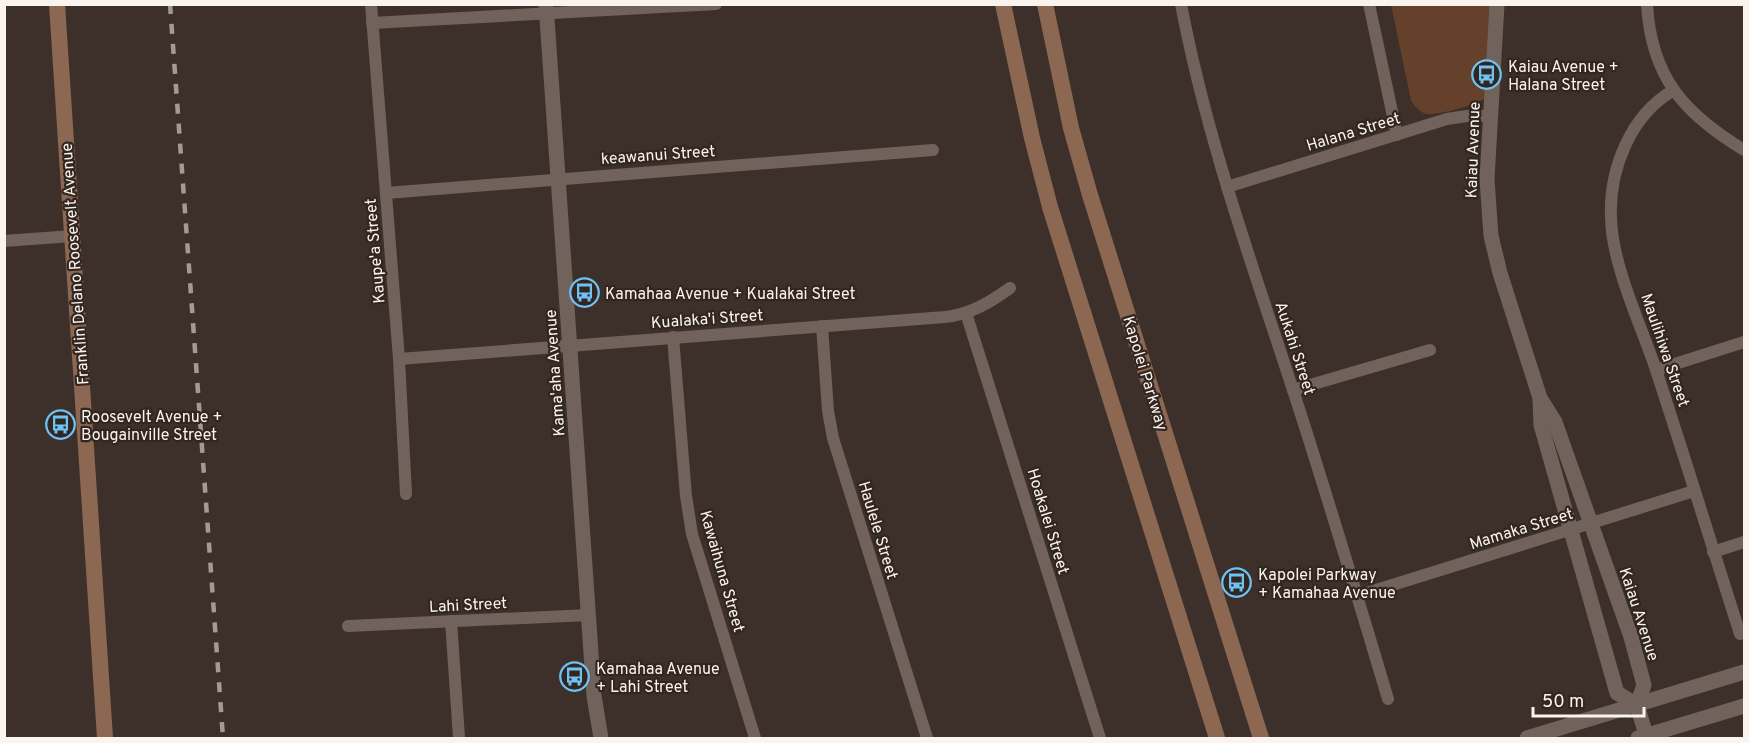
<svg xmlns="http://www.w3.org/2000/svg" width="1749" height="743" font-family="Overpass,sans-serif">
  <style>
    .green { fill: #65402b }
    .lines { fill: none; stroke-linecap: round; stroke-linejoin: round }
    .minor { stroke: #71635b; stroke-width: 12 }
    .tertiary { stroke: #71635b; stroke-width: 15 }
    .secondary { stroke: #8c6853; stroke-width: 16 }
    .rail { stroke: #a49a94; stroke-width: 4.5; stroke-dasharray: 10 10; stroke-linecap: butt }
    .labels { text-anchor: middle; stroke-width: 4.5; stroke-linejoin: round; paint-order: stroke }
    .poi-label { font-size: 16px; fill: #fbf3ee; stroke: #322620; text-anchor: start }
    .street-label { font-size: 16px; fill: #fbf3ee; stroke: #322620 }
  </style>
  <rect width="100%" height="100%" fill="#3d302a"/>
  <path class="green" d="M1391,5H1496L1487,97C1479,104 1440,115 1428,114C1420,113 1415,107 1411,100Z"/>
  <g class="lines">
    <g class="minor">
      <polyline points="371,4 399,359 406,494"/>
      <path d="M1181,4C1206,136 1251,261 1292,387C1326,491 1357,595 1388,699"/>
      <polyline points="1369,4 1397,135"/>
      <path d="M1647,4C1651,78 1685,114 1744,150"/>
      <polyline points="372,23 716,4"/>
      <path d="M1674,90C1630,115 1609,170 1611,218C1612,265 1641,325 1656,370C1685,458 1712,546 1740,634"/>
      <polyline points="1227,187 1447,119 1467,116 1491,116"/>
      <polyline points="386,193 933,150"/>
      <polyline points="4,241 72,236"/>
      <polyline points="966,313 1100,738"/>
      <polyline points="822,326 828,411 833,438 927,738"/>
      <polyline points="673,337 686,496 692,534 755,738"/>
      <path d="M399,359L945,317C971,314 989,303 1010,288"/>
      <polyline points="1656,370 1744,342"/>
      <polyline points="1293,390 1430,350"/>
      <polyline points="1713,552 1744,542"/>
      <polyline points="1357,596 1694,491"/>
      <polyline points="451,621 459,738"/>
      <polyline points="348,626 589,615"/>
    </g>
    <g class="tertiary">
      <polyline points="546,4 594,696 601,738"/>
      <polyline points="1497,4 1487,179 1491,236 1500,273 1540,398 1555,422 1631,637 1644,685 1637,705"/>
      <polyline points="1540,400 1541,425 1617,693 1637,705"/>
      <polyline points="1637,705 1647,738"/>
      <polyline points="1527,738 1744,672"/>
      <polyline points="1638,738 1744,706"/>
    </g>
    <g class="secondary">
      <polyline points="57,4 105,738"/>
      <polyline points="1003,4 1032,138 1050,207 1217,738"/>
      <polyline points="1045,4 1071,128 1090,195 1261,738"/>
    </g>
    <polyline class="rail" points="170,4 223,738"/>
  </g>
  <defs>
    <symbol id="bus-ring" viewBox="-11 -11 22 22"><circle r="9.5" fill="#322620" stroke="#6fc2f4" stroke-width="1.5"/><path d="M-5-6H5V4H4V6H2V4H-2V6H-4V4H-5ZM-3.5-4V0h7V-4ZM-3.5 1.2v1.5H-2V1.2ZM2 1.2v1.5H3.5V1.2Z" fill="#6fc2f4"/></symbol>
  </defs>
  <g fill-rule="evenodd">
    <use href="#bus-ring" x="1470" y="58" width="33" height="33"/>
    <use href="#bus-ring" x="568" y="276" width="33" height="33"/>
    <use href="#bus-ring" x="44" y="408" width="33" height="33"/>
    <use href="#bus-ring" x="1220" y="566" width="33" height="33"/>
    <use href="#bus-ring" x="558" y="660" width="33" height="33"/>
  </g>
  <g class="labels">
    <g class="poi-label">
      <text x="1508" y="72">Kaiau Avenue +<tspan x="1508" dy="18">Halana Street</tspan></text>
      <text x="605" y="299">Kamahaa Avenue + Kualakai Street</text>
      <text x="81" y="422">Roosevelt Avenue +<tspan x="81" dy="18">Bougainville Street</tspan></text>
      <text x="1258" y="580">Kapolei Parkway<tspan x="1258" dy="18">+ Kamahaa Avenue</tspan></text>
      <text x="596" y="674">Kamahaa Avenue<tspan x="596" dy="18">+ Lahi Street</tspan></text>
    </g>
    <g class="street-label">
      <text transform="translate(1353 131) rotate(-17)" y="6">Halana Street</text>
      <text transform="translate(1472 150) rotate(-88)" y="6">Kaiau Avenue</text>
      <text transform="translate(658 154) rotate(-4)" y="6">keawanui Street</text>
      <text transform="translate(374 251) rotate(-95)" y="6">Kaupe'a Street</text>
      <text transform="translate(74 264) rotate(-94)" y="6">Franklin Delano Roosevelt Avenue</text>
      <text transform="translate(707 318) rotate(-4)" y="6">Kualaka'i Street</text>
      <text transform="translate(1296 348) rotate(72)" y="6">Aukahi Street</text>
      <text transform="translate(1666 350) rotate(71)" y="6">Maulihiwa Street</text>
      <text transform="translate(554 373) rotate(-94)" y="6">Kama'aha Avenue</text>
      <text transform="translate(1146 373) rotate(73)" y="6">Kapolei Parkway</text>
      <text transform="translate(1049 521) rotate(73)" y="6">Hoakalei Street</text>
      <text transform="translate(1521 528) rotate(-17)" y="6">Mamaka Street</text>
      <text transform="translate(879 530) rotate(73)" y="6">Haulele Street</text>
      <text transform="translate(723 571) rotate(74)" y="6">Kawaihuna Street</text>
      <text transform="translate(468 604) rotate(-3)" y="6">Lahi Street</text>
      <text transform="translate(1640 614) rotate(72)" y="6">Kaiau Avenue</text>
    </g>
  </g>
  <rect width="1749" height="743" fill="none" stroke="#fbf3ee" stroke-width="12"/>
  <path d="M1533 707v9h111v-9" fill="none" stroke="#fbf3ee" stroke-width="3"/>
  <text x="1542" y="707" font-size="18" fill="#fbf3ee" stroke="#322620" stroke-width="4.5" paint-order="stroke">50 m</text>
</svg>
